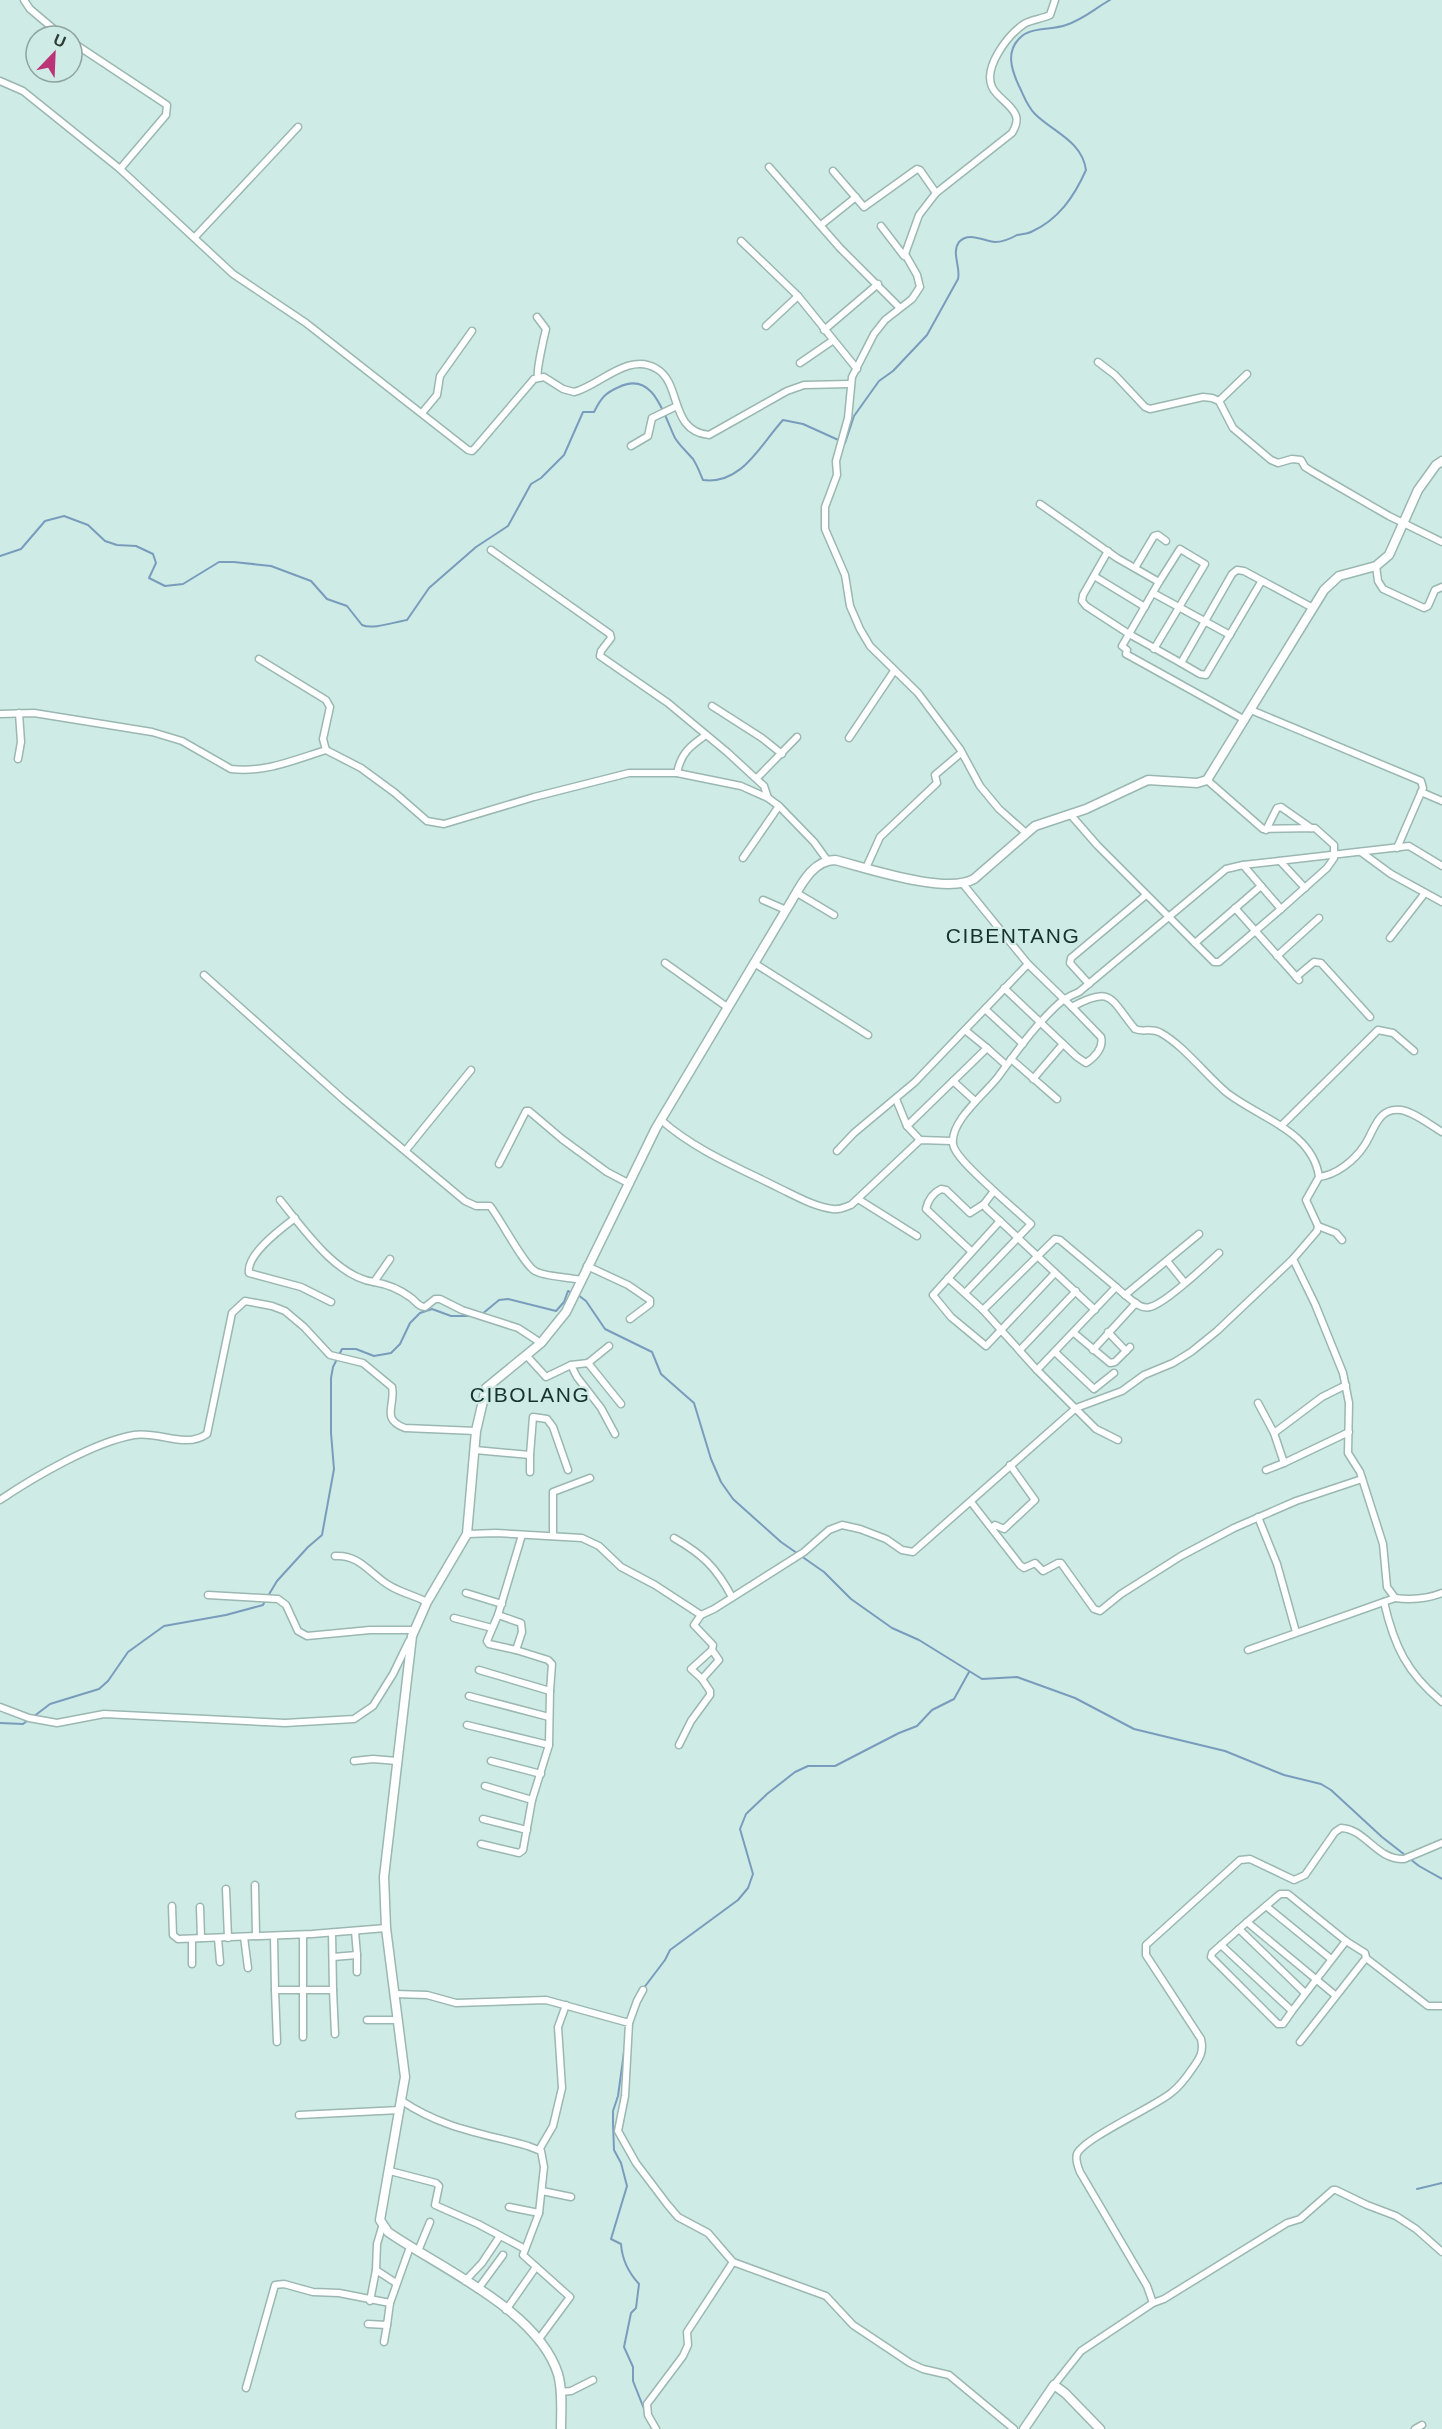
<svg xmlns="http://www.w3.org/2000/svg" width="1442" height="2429" font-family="Arial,sans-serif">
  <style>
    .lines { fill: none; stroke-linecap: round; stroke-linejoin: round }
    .stream { stroke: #799cbd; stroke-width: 2 }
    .minor-casing { stroke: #9bb7b1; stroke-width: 9 }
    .tertiary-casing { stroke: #9bb7b1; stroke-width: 11 }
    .minor { stroke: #fff; stroke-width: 6 }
    .tertiary { stroke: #fff; stroke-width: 8 }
    .labels { text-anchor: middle; stroke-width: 4.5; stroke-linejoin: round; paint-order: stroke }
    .quarter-label { font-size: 21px; letter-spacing: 1.5px; fill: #18312d; stroke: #ceebe5 }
  </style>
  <rect width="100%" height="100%" fill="#ceebe5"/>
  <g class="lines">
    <g class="stream">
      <path d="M0,556L21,549L45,521L64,516L88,525L105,541L117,545L136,546L153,554L156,563L149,578L165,586L183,584L219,562H234L271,566L311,581L327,599L347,606L362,625C373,630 394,622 407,620L429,588L476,547L508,526L531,484L541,478L564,455L583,412H594C601,398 605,393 619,387C654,370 664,416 675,438C680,446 687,452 693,459C697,465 700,473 703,480C742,485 760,445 783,420L803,424L845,443L854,416L879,381L893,371L927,335L958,279C961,267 951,253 959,242C969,231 983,241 995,242C1003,242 1010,239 1017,235C1022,234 1027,234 1031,232C1058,220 1074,197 1086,170C1082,141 1053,132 1035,114C1027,106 1024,96 1019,86C1011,69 1005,50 1022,36C1033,27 1053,30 1066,25C1084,19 1094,9 1110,0"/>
      <polyline points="578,1295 586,1301 605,1329 652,1352 661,1374 694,1403 711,1459 721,1482 733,1499 781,1542 824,1572 851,1599 892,1628 919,1640 982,1679 1017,1677 1075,1698 1134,1729 1225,1751 1284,1775 1321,1784 1331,1790 1382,1837 1419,1866 1442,1879"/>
      <polyline points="481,1315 499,1300 508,1299 556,1311 564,1302 568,1291 572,1293"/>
      <polyline points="268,1596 277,1581 308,1547 322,1535 334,1469 331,1433 331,1378 333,1367 342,1349 356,1349 374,1356 391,1353 400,1344 410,1323 420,1313 432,1309 451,1316 473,1316"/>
      <polyline points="33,1717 50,1704 99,1689 108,1681 128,1652 164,1626 226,1615 263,1605 265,1601"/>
      <polyline points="0,1723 23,1724 28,1720"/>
      <polyline points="643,1989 665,1960 670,1950 738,1900 748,1888 753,1874 740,1829 746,1814 767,1794 795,1772 808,1766 835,1766 899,1733 917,1726 932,1710 954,1699 969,1672"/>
      <path d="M625,2045L618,2096L613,2111V2123L614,2150L621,2163L627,2186L611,2239L621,2244C622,2259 628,2272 639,2284L636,2308L631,2313L624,2347L633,2367V2381L652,2429"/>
      <polyline points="1417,2189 1442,2183"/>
    </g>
    <defs>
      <g id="minor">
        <polyline points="24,0 30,9 62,36"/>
        <polyline points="72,42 167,105 166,115 120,169"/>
        <path d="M0,81L23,91L120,169L233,274L306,323L468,450L472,451L476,447L534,379L544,377L563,389L574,392C599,386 629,351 657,369C682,384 669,431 709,435L787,391L804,385L850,384"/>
        <polyline points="769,167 840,248 899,307"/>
        <polyline points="833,171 864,207 917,169 920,170 936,193"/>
        <polyline points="821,225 856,197"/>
        <polyline points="881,226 904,256"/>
        <polyline points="195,237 298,127"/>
        <polyline points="741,241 798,296 857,369"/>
        <path d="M537,317L546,329C544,337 536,372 538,377"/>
        <polyline points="766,326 798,296"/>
        <polyline points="824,330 878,284"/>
        <polyline points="1098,362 1115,375 1145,407 1150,409 1203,397 1212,398 1219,401 1233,428 1271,460 1278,463 1292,459 1301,460 1305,467 1313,472 1389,516 1442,542"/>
        <polyline points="800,363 832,341"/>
        <polyline points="1219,401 1247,374"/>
        <polyline points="422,413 437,395 440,376 472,331"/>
        <polyline points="631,446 648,436 652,418 677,406"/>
        <polyline points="1040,504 1117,558 1159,582 1129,634 1181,663 1232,574 1237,570 1244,571 1313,608"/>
        <polyline points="491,550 610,634 611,638 601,651 600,656 668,703 727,752 764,786 768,798"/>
        <polyline points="1108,551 1083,595 1082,601 1086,606 1129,634 1122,646 1127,650 1126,654 1245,720"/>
        <polyline points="1376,566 1378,581 1383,589 1424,608 1428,606 1435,590 1442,587"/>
        <polyline points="1135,568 1154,536 1158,535 1166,541"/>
        <polyline points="1094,576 1145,607"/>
        <polyline points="1153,593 1230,635"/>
        <polyline points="1154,649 1205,564 1180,549 1159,582"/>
        <polyline points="259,659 326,700 330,707 323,739 326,750"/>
        <polyline points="1181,663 1200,674 1206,675 1261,582"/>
        <polyline points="712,706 762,738 782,754"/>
        <polyline points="1251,710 1421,781 1423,788 1397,848"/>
        <path d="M0,714L34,713L152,732L182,741L231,769C265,773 294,760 326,750L361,768L395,793L427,821L444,824L534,797L629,773H677L741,786L768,798L779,806L814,842L827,860"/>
        <polyline points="849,738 894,671"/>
        <polyline points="18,759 21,742 19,713"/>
        <path d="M677,773C681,753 690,746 706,735"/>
        <polyline points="757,778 797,737"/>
        <polyline points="1207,780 1263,829 1315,828 1334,845 1334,858 1327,868 1281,909"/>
        <polyline points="1421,792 1442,801"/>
        <polyline points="1070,814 1097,845 1214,962 1219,962 1281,909 1243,865"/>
        <polyline points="1266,830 1277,808 1281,807 1311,828"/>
        <path d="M1026,833L999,809L980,786L960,749L918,693L870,646L860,629L850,606L845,575L825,529V507L837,475L836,461L848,418L852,377L874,334L885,320L912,299L920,287L917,275L905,254L919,215L936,193L1012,133C1015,128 1018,122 1016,116C1012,104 997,98 992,87C983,67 1008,35 1024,24C1032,19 1042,19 1050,15L1055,0"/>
        <polyline points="1361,852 1391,874 1442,902"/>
        <polyline points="743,858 779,806"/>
        <polyline points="1280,861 1305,888"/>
        <polyline points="866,868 880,837 937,783 935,775 961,753"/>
        <path d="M963,884L1028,964L1072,1007C1113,985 1110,999 1135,1029C1144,1033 1151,1027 1161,1033C1184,1046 1205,1074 1226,1092C1257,1117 1313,1131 1319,1177L1306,1200L1318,1226L1317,1231L1293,1259L1315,1304L1343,1373L1349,1403L1348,1453L1360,1472L1383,1544L1387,1587L1395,1598C1411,1600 1427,1599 1442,1593"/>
        <polyline points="797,893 834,915"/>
        <polyline points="763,900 786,910"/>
        <polyline points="1235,908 1299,980"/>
        <polyline points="1390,938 1425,893"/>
        <polyline points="1195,943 1261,886"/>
        <polyline points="1277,956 1319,918"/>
        <polyline points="665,963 727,1007"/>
        <polyline points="754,963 868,1035"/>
        <path d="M204,975L344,1100L465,1201L476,1206H490C501,1220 524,1265 535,1271C545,1277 569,1277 581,1280"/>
        <polyline points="1296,977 1314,962 1321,963 1370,1017"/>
        <polyline points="1089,984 1070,963 1071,958 1146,895"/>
        <path d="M1004,988L1077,1057L1086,1063C1094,1058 1104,1048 1101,1037L1072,1007"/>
        <polyline points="985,1009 1023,1044"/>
        <polyline points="965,1030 987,1048"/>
        <polyline points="1011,1059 1057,1099"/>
        <polyline points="1033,1079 1063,1044"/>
        <polyline points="953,1081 975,1101"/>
        <polyline points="896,1099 907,1126 920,1140"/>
        <path d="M661,1120C695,1150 737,1167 777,1187C794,1195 814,1207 833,1209C840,1210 845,1207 851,1205L920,1140L952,1141"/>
        <polyline points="907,1126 987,1048 1006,1065"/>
        <polyline points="1281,1126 1378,1030 1393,1033 1414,1051"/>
        <polyline points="406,1150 471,1070"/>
        <polyline points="837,1151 854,1133 915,1082 1028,964"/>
        <polyline points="499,1164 526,1111 529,1111 562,1139 607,1172 628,1183"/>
        <path d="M1319,1177C1336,1175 1354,1161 1364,1146C1374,1132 1377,1107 1401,1110C1414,1112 1430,1125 1442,1132"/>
        <polyline points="858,1199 917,1236"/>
        <path d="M280,1200C303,1228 336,1277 374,1282"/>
        <path d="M295,1218C282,1228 246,1254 249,1273L301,1287L331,1302"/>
        <polyline points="1000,1221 933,1295 951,1317 986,1346 1055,1273"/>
        <polyline points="1318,1226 1336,1233 1342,1240"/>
        <path d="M971,1251L926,1209C928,1200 933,1193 941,1189L946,1190L970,1213L984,1204"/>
        <path d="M390,1259L374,1282C386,1284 399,1289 410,1297C416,1301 418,1307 425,1307L435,1299H440L462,1310L518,1328L541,1343"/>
        <polyline points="1167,1261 1184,1282"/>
        <polyline points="587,1266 628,1285 650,1300 650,1304 630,1319"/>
        <polyline points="948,1278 983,1310 1037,1370 1116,1287 1125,1295 1199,1234"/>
        <polyline points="965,1293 1031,1224 994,1191"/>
        <path d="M1125,1295C1132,1300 1141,1310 1150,1307C1165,1304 1206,1265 1219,1253"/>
        <polyline points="983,1310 1055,1239 1060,1240 1116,1287"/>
        <path d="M1095,1310L986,1208L984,1204L994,1191C985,1182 954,1156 953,1144C950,1121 985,1094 998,1077C1017,1051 1038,1021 1063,1000C1068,997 1074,994 1079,992L1226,869L1243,865L1409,846L1442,866"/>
        <polyline points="1108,1332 1126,1351"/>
        <polyline points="1074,1333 1110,1363 1115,1362 1130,1347"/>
        <polyline points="1020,1350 1076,1291"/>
        <polyline points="1093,1350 1136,1303"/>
        <polyline points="1055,1352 1094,1389 1114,1373"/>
        <polyline points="526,1355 546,1377 571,1365 588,1363 621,1404"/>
        <polyline points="588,1363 609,1346"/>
        <polyline points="571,1365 577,1377 601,1408 615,1434"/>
        <polyline points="1037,1370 1096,1429 1118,1440"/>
        <polyline points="1258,1403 1274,1433 1284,1463 1349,1432"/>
        <polyline points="1274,1433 1322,1397 1346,1385"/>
        <polyline points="475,1450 530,1455 533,1417 547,1419 553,1427 568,1470"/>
        <polyline points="530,1455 530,1472"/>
        <polyline points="1266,1470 1284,1463"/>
        <path d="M0,1500C34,1477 94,1442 134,1435C159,1431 185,1449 207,1434L232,1313L245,1301L272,1306L285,1311L304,1327L330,1355L363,1363L392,1387C396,1405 380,1419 405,1428L476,1431"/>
        <polyline points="971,1502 1020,1565 1024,1568 1035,1563 1043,1571 1058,1563 1061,1563 1094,1609 1100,1611 1121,1594 1181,1556 1234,1528 1296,1501 1362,1479"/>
        <polyline points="1258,1517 1277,1564 1296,1632"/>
        <polyline points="992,1528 995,1525 1004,1529 1035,1500 1010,1465"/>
        <polyline points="467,1534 496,1533 582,1538 599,1546 621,1567 655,1585 701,1615 714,1609 804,1552 829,1530 842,1525 860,1529 886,1539 902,1550 913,1552 1076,1408 1122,1391 1144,1375 1173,1363 1191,1352 1217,1331 1293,1259"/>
        <polyline points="553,1536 553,1492 590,1478"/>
        <path d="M674,1538C702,1554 716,1567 732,1597"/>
        <path d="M335,1556C361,1554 372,1577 392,1587C403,1593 415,1596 427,1602"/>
        <polyline points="466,1593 502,1604"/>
        <polyline points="208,1595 278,1599 286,1605 298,1631 307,1636 370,1630 413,1630"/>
        <path d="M1384,1602C1394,1646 1407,1673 1442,1702"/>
        <polyline points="454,1618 492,1628"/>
        <polyline points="516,1650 489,1644 487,1641 498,1615 522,1535"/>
        <polyline points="1248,1650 1395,1598"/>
        <polyline points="479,1670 550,1691 552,1664 548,1660 516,1650 522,1632 521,1623 498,1615"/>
        <polyline points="702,1679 691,1669 712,1650"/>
        <polyline points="469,1696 549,1717"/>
        <polyline points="0,1707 29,1718 57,1723 104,1714 285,1723 354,1719 373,1706 393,1674 409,1641"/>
        <polyline points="467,1725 549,1745"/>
        <polyline points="679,1745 691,1721 710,1695 710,1691 702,1679 719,1660 712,1650 713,1645 694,1625 701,1615"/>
        <polyline points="354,1761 373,1759 397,1761"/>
        <polyline points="491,1761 541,1774"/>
        <polyline points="485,1786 532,1800"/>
        <polyline points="483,1819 527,1830"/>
        <polyline points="481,1844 519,1853 523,1850 532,1800 549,1745 550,1691"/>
        <polyline points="255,1885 256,1936"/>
        <polyline points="226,1889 228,1938"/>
        <polyline points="172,1906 173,1935 178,1939 312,1934 386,1928"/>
        <polyline points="1266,1906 1331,1959"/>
        <polyline points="200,1907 201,1938"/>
        <polyline points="1247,1922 1221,1945 1292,2011 1346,1941"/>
        <polyline points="1239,1929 1305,1993"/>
        <polyline points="274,1936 275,1990 333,1990 332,1933"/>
        <polyline points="244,1937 248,1968"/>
        <polyline points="218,1938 220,1962"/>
        <polyline points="192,1939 192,1964"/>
        <polyline points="1221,1945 1212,1953 1211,1957 1278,2024 1283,2024 1292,2011"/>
        <polyline points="357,1955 357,1972"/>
        <polyline points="333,1957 357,1955 355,1931"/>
        <polyline points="275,1990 277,2042"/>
        <polyline points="333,1990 335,2034"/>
        <polyline points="395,1994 427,1995 456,2003 546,2000 629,2023 625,2096 618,2131 636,2163 667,2204 678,2217 708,2233 733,2262 826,2296 853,2325 910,2363 923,2369 949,2375 1014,2429"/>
        <polyline points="1335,1995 1247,1922 1280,1894 1288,1894 1346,1941 1365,1953 1366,1958 1428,2006 1442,2006"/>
        <polyline points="367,2020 396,2020"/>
        <polyline points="629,2023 637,2001 643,1990"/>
        <polyline points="303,2037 303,1935"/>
        <polyline points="1300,2042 1366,1958"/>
        <path d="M402,2101C444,2129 482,2133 528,2146L541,2151L544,2167L539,2213L523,2255L570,2297L539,2339"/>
        <polyline points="299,2115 400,2110"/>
        <polyline points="539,2150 553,2126 562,2088 558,2027 566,2005"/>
        <polyline points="390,2171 436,2183 439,2186 435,2205 478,2224 525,2249"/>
        <polyline points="542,2191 571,2197"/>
        <polyline points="509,2207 539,2213"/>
        <polyline points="418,2251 430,2222"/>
        <polyline points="376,2270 396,2283"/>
        <polyline points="465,2281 482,2263 500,2236"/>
        <polyline points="478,2289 503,2255"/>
        <polyline points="370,2301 376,2270 377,2244 382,2227"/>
        <path d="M1153,2303L1147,2286L1080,2172C1078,2167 1075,2160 1077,2154C1084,2138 1154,2107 1171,2093C1180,2086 1186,2078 1192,2069C1200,2058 1204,2052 1201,2039L1146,1955V1945L1240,1860L1250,1859L1294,1880L1305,1875L1335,1832L1341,1828C1366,1829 1376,1860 1404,1859L1442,1843"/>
        <polyline points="506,2310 536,2267"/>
        <polyline points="368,2324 387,2325 390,2303 410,2247"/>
        <polyline points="384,2342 387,2325"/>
        <polyline points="1054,2385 1081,2351 1153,2303 1164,2299 1287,2223 1300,2219 1333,2190 1336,2190 1367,2205 1396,2216 1416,2229 1442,2252"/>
        <polyline points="246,2388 275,2285 284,2284 313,2292 339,2293 390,2303"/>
        <polyline points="560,2392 571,2391 593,2380"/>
        <polyline points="656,2429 648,2415 647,2404 683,2356 688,2345 687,2332 733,2262"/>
        <polyline points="1415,2429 1422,2425"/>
      </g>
      <g id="tertiary">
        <path d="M561,2429C561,2411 563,2392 558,2374C538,2310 440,2268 388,2232L380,2220L405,2077L386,1928L384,1877L412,1636L427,1602L467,1534L476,1431L486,1388L541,1343L566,1312L656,1128L786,910C798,892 810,860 835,860C867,868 946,895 974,879L1035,826L1086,809L1148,780L1197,783L1207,780L1324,590L1339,576L1376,566L1389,555L1418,490L1436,465L1442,461"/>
        <polyline points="1024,2429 1054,2385 1065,2393 1100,2429"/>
      </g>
    </defs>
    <use href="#minor" class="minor-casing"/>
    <use href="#tertiary" class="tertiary-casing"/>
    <use href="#minor" class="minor"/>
    <use href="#tertiary" class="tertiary"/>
  </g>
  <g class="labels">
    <g class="quarter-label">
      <text x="1013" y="943">CIBENTANG</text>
      <text x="530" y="1402">CIBOLANG</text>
    </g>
  </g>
  <g transform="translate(54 54) rotate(23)"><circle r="28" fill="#ceebe5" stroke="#8ea49f" stroke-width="1.5"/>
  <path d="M0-4.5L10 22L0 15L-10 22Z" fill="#ba3477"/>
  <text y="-9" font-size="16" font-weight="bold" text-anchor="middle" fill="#2e3a37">U</text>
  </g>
</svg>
